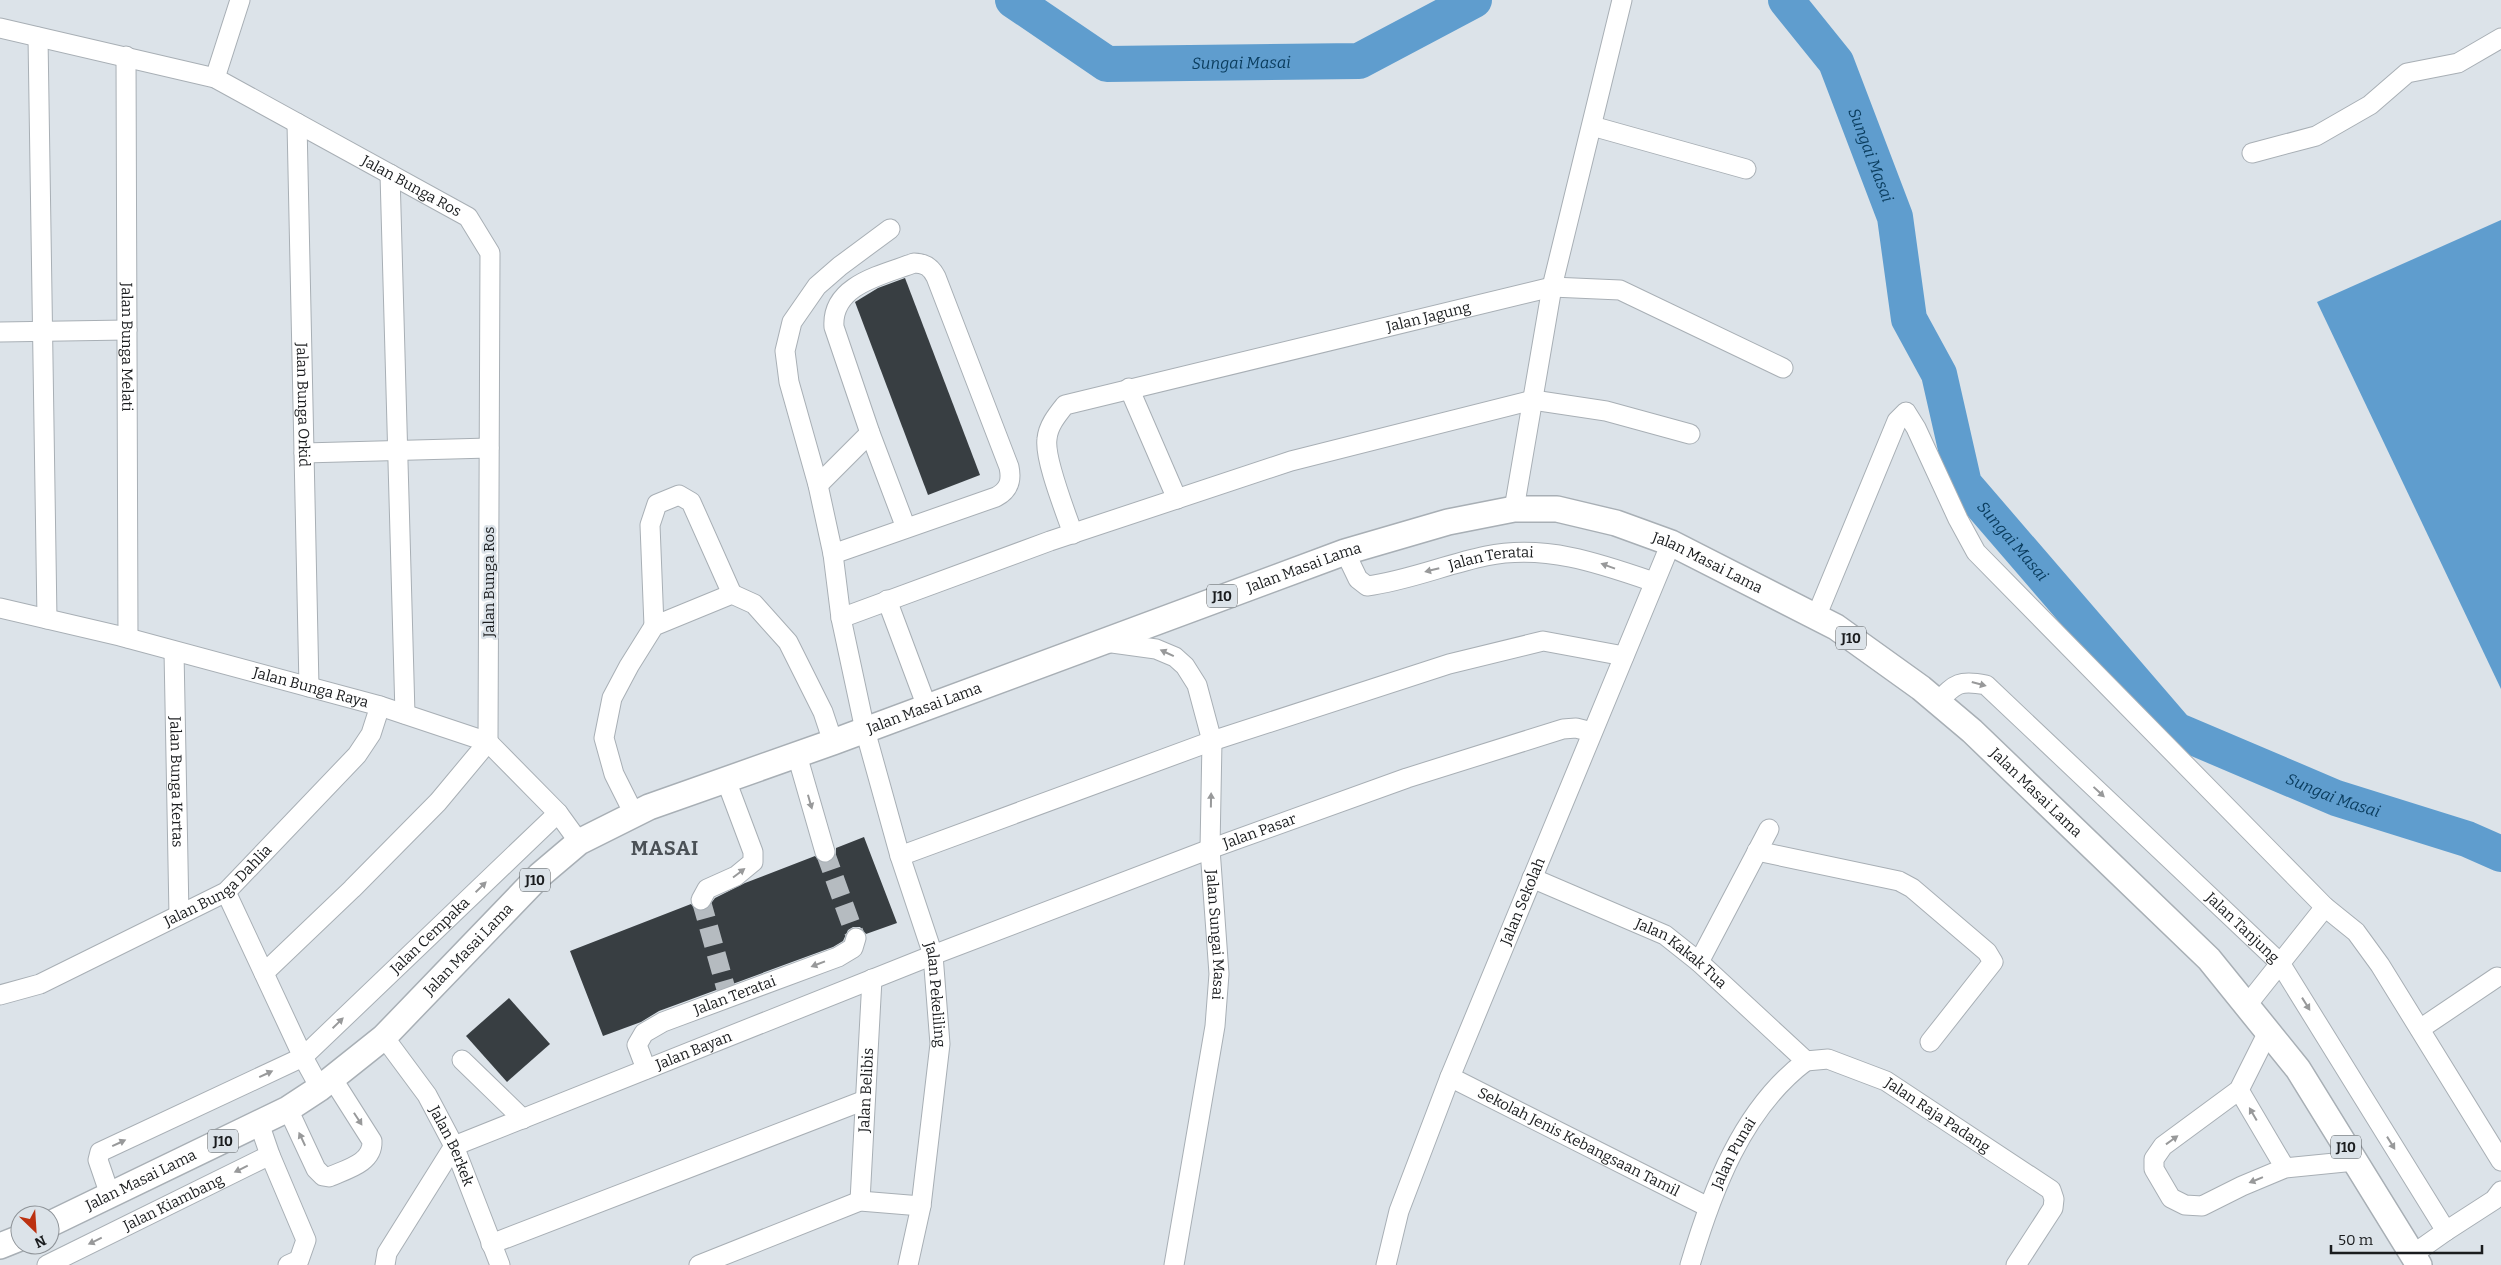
<svg xmlns="http://www.w3.org/2000/svg" width="2501" height="1265" font-family="Bitter,serif">
  <style>
    .water { fill: #5f9dce }
    .lines { fill: none; stroke-linecap: round; stroke-linejoin: round }
    .river { stroke: #5f9dce; stroke-width: 36 }
    .building { fill: #383e42 }
    .minor-tunnel { stroke: #b5bbc0; stroke-width: 19; stroke-dasharray: 19 9; stroke-linecap: butt }
    .minor-casing { stroke: #a8afb5; stroke-width: 21 }
    .major-casing { stroke: #a8afb5; stroke-width: 28 }
    .minor { stroke: #fff; stroke-width: 19 }
    .major { stroke: #fff; stroke-width: 25 }
    .oneway { fill: #98999a }
    .labels { text-anchor: middle; stroke-width: 5; stroke-linejoin: round; paint-order: stroke }
    .shield { fill: #dce3e9; stroke: #54585b; stroke-width: 1 }
    .shield-label { font-size: 14px; font-weight: bold; fill: #1a1c1e }
    .street-label { font-size: 15px; fill: #1a1c1e; stroke: #dce3e9 }
    .water-label { font-size: 16px; font-style: italic; fill: #093b5c; stroke: #dce3e9 }
    .district-label { font-size: 20px; font-weight: bold; letter-spacing: 1px; fill: #4b5156; stroke: #dce3e9 }
  </style>
  <rect width="100%" height="100%" fill="#dce3e9"/>
  <polygon class="water" points="2501,220 2501,689 2317,302"/>
  <g class="lines">
    <g class="river">
      <path id="s1" d="M1013,0L1107,64L1359,61L1474,0"/>
      <path id="s2" d="M1786,0L1836,62L1895,217L1909,319L1939,374L1964,484L2176,730L2336,798L2467,839L2501,854"/>
    </g>
  </g>
  <g class="building">
    <polygon points="905,278 980,475 928,495 855,302 878,288"/>
    <polygon points="864,837 897,923 866,934 860,927 853,927 848,930 843,941 833,947 659,1011 641,1022 603,1036 570,951 691,904 696,910 706,910 715,898 745,883 815,856 822,863 829,863 836,855 836,848"/>
    <polygon points="509,998 550,1044 507,1082 466,1036"/>
  </g>
  <g class="lines">
    <g class="minor-tunnel">
      <polyline points="825,852 856,938"/>
      <polyline points="701,900 726,989"/>
    </g>
    <defs>
      <g id="minor">
        <path id="s3" d="M0,28L215,78L468,217L490,253L488,742L438,802L352,889L264,973"/>
        <polyline points="38,37 47,619"/>
        <path id="s4" d="M126,56L128,638"/>
        <polyline points="215,78 240,0"/>
        <path id="s5" d="M297,123L309,687"/>
        <polyline points="1592,126 1746,169"/>
        <polyline points="2252,153 2316,136 2370,105 2407,73 2458,63 2501,38"/>
        <polyline points="390,174 405,714"/>
        <path id="s6" d="M890,229L840,266L817,286L792,322L785,351L789,382L818,485L833,554L841,618L865,730L900,856L933,955L940,1044L921,1206L908,1265"/>
        <polyline points="0,332 127,330"/>
        <polyline points="1129,388 1177,499"/>
        <polyline points="304,453 489,448"/>
        <polyline points="818,485 870,433"/>
        <polyline points="1514,509 1552,287 1622,0"/>
        <path id="s7" d="M1073,534C1066,513 1044,459 1047,439C1048,426 1057,415 1065,405L1552,287L1620,290L1783,368"/>
        <path id="s8" d="M1345,552L1358,579L1367,586C1407,581 1447,564 1486,556C1545,544 1599,563 1654,582"/>
        <path d="M833,554L996,497C1009,490 1012,481 1009,467L936,277C931,267 925,263 914,263C882,275 831,285 834,327L870,433L906,528"/>
        <polyline points="887,600 927,707"/>
        <path id="s9" d="M0,608L120,636L380,706L488,742L558,813L579,842"/>
        <polyline points="1816,617 1897,421 1906,412 1916,428 1958,519 1976,552 2325,907 2356,932 2380,965 2501,1161"/>
        <polyline points="841,618 1050,541 1291,461 1533,400 1606,411 1690,434"/>
        <polyline points="654,626 650,525 657,504 679,495 691,502 732,594"/>
        <path id="s10" d="M1105,642L1156,649L1175,657L1185,666L1197,685L1212,741L1210,849L1219,974L1215,1026L1174,1265"/>
        <path id="s11" d="M174,651L179,915"/>
        <path id="s12" d="M1938,702C1955,683 1960,680 1986,685L2280,963L2446,1231L2412,1255"/>
        <polyline points="797,755 825,852"/>
        <polyline points="634,814 614,774 604,738 612,698 629,666 654,626 732,594 754,604 788,642 823,712 833,742"/>
        <polyline points="1757,851 1899,881 1912,888 1987,952 1993,962 1930,1042"/>
        <polyline points="900,856 1212,741 1449,664 1543,641 1624,656"/>
        <path id="s13" d="M1532,878L1665,935L1699,962L1806,1061"/>
        <polyline points="226,892 303,1057 320,1088"/>
        <polyline points="701,900 707,889 736,876 753,862 753,852 726,780"/>
        <polyline points="1699,962 1769,829"/>
        <path id="s14" d="M0,995L40,984L226,892L357,755L371,734L380,706"/>
        <polyline points="2247,1005 2325,907"/>
        <polyline points="2420,1029 2497,977"/>
        <polyline points="2268,1032 2239,1090 2163,1146 2154,1159 2154,1169 2171,1198 2185,1205 2202,1206 2242,1186 2285,1168 2355,1161"/>
        <path id="s15" d="M384,1037L427,1095L454,1146L500,1265"/>
        <polyline points="462,1060 523,1119"/>
        <path id="s16" d="M1806,1061L1828,1059L1886,1081L2051,1190L2054,1199L2053,1208L2016,1265"/>
        <path id="s17" d="M646,1069L637,1045L644,1033L663,1022L838,957L853,948L856,938"/>
        <path id="s18" d="M1450,1077L1708,1207"/>
        <polyline points="2239,1090 2285,1168"/>
        <path d="M288,1109L316,1169L323,1176L329,1177C347,1169 373,1163 372,1141L332,1078"/>
        <path id="s19" d="M454,1146L933,955L1210,849L1407,778L1563,729L1576,728L1592,732"/>
        <polyline points="270,1155 306,1240 299,1260 288,1265"/>
        <path id="s20" d="M110,1195L98,1160L100,1152L303,1057L558,813"/>
        <path id="s21" d="M860,1201L872,979"/>
        <polyline points="2446,1231 2494,1200 2501,1191"/>
        <polyline points="491,1244 865,1100"/>
        <path id="s22" d="M47,1265L270,1155L259,1123"/>
        <polyline points="385,1265 387,1253 454,1146"/>
        <polyline points="699,1265 860,1201 921,1206"/>
        <path id="s23" d="M1386,1265L1399,1211L1450,1077L1671,543"/>
        <path id="s24" d="M1690,1265C1712,1191 1742,1109 1806,1061"/>
      </g>
      <g id="major">
        <path id="s25" d="M50,1224L288,1109L320,1088L384,1037L540,875L579,842L649,807L833,742L1345,552L1448,522L1514,509H1557L1616,523L1671,543L1836,627L1921,688L1972,731L2209,959L2298,1069L2419,1265"/>
        <polyline points="0,1246 20,1238"/>
      </g>
    </defs>
    <use href="#minor" class="minor-casing"/>
    <use href="#major" class="major-casing"/>
    <use href="#minor" class="minor"/>
    <use href="#major" class="major"/>
  </g>
  <defs><path id="oneway-solid" d="M-6-.8H1V-3.2L6.5 0L1 3.2V.8H-6Z" transform="scale(1.25)"/></defs>
  <g class="oneway">
    <use href="#oneway-solid" transform="translate(1608 566) rotate(-160)"/>
    <use href="#oneway-solid" transform="translate(1432 570) rotate(166)"/>
    <use href="#oneway-solid" transform="translate(1167 653) rotate(-155)"/>
    <use href="#oneway-solid" transform="translate(1979 684) rotate(15)"/>
    <use href="#oneway-solid" transform="translate(2099 792) rotate(43)"/>
    <use href="#oneway-solid" transform="translate(1211 800) rotate(-89)"/>
    <use href="#oneway-solid" transform="translate(810 802) rotate(74)"/>
    <use href="#oneway-solid" transform="translate(739 873) rotate(-37)"/>
    <use href="#oneway-solid" transform="translate(481 887) rotate(-44)"/>
    <use href="#oneway-solid" transform="translate(818 964) rotate(159)"/>
    <use href="#oneway-solid" transform="translate(2306 1004) rotate(58)"/>
    <use href="#oneway-solid" transform="translate(338 1023) rotate(-44)"/>
    <use href="#oneway-solid" transform="translate(266 1074) rotate(-25)"/>
    <use href="#oneway-solid" transform="translate(2253 1114) rotate(-120)"/>
    <use href="#oneway-solid" transform="translate(358 1119) rotate(57)"/>
    <use href="#oneway-solid" transform="translate(302 1139) rotate(-115)"/>
    <use href="#oneway-solid" transform="translate(2172 1140) rotate(-36)"/>
    <use href="#oneway-solid" transform="translate(119 1143) rotate(-25)"/>
    <use href="#oneway-solid" transform="translate(2391 1143) rotate(58)"/>
    <use href="#oneway-solid" transform="translate(241 1169) rotate(154)"/>
    <use href="#oneway-solid" transform="translate(2256 1180) rotate(158)"/>
    <use href="#oneway-solid" transform="translate(95 1241) rotate(154)"/>
  </g>
  <g class="labels">
    <g class="shield">
      <rect x="1207" y="584.5" width="30" height="23" rx="4"/>
      <rect x="1836" y="626.5" width="30" height="23" rx="4"/>
      <rect x="520" y="868.5" width="30" height="23" rx="4"/>
      <rect x="208" y="1129.5" width="30" height="23" rx="4"/>
      <rect x="2331" y="1135.5" width="30" height="23" rx="4"/>
    </g>
    <g class="shield-label">
      <text x="1222" y="601">J10</text>
      <text x="1851" y="643">J10</text>
      <text x="535" y="885">J10</text>
      <text x="223" y="1146">J10</text>
      <text x="2346" y="1152">J10</text>
    </g>
    <g class="street-label">
      <text dy="5" stroke="none"><textPath href="#s3" startOffset="445">Jalan Bunga Ros</textPath></text>
      <text dy="5" stroke="none"><textPath href="#s7" startOffset="512">Jalan Jagung</textPath></text>
      <text dy="5" stroke="none"><textPath href="#s4" startOffset="291">Jalan Bunga Melati</textPath></text>
      <text dy="5" stroke="none"><textPath href="#s5" startOffset="282">Jalan Bunga Orkid</textPath></text>
      <text dy="5" stroke="none"><textPath href="#s8" startOffset="169">Jalan Teratai</textPath></text>
      <text dy="5" stroke="none"><textPath href="#s25" startOffset="1858">Jalan Masai Lama</textPath></text>
      <text dy="5" stroke="none"><textPath href="#s25" startOffset="1436">Jalan Masai Lama</textPath></text>
      <text transform="translate(489 582) rotate(-90)" y="5">Jalan Bunga Ros</text>
      <text dy="5" stroke="none"><textPath href="#s9" startOffset="321">Jalan Bunga Raya</textPath></text>
      <text dy="5" stroke="none"><textPath href="#s25" startOffset="1031">Jalan Masai Lama</textPath></text>
      <text dy="5" stroke="none"><textPath href="#s11" startOffset="131">Jalan Bunga Kertas</textPath></text>
      <text dy="5" stroke="none"><textPath href="#s25" startOffset="2262">Jalan Masai Lama</textPath></text>
      <text dy="5" stroke="none"><textPath href="#s19" startOffset="865">Jalan Pasar</textPath></text>
      <text dy="5" stroke="none"><textPath href="#s14" startOffset="246">Jalan Bunga Dahlia</textPath></text>
      <text dy="5" stroke="none"><textPath href="#s23" startOffset="389">Jalan Sekolah</textPath></text>
      <text dy="5" stroke="none"><textPath href="#s12" startOffset="408">Jalan Tanjung</textPath></text>
      <text dy="5" stroke="none"><textPath href="#s20" startOffset="445">Jalan Cempaka</textPath></text>
      <text dy="5" stroke="none"><textPath href="#s10" startOffset="360">Jalan Sungai Masai</textPath></text>
      <text dy="5" stroke="none"><textPath href="#s25" startOffset="506">Jalan Masai Lama</textPath></text>
      <text dy="5" stroke="none"><textPath href="#s13" startOffset="168">Jalan Kakak Tua</textPath></text>
      <text dy="5" stroke="none"><textPath href="#s6" startOffset="829">Jalan Pekeliling</textPath></text>
      <text dy="5" stroke="none"><textPath href="#s17" startOffset="138">Jalan Teratai</textPath></text>
      <text dy="5" stroke="none"><textPath href="#s19" startOffset="258">Jalan Bayan</textPath></text>
      <text dy="5" stroke="none"><textPath href="#s21" startOffset="111">Jalan Belibis</textPath></text>
      <text dy="5" stroke="none"><textPath href="#s16" startOffset="146">Jalan Raja Padang</textPath></text>
      <text dy="5" stroke="none"><textPath href="#s18" startOffset="144">Sekolah Jenis Kebangsaan Tamil</textPath></text>
      <text dy="5" stroke="none"><textPath href="#s15" startOffset="129">Jalan Berkek</textPath></text>
      <text dy="5" stroke="none"><textPath href="#s24" startOffset="120">Jalan Punai</textPath></text>
      <text dy="5" stroke="none"><textPath href="#s25" startOffset="101">Jalan Masai Lama</textPath></text>
      <text dy="5" stroke="none"><textPath href="#s22" startOffset="141">Jalan Kiambang</textPath></text>
    </g>
    <g class="water-label">
      <text dy="6" stroke="none"><textPath href="#s1" startOffset="248">Sungai Masai</textPath></text>
      <text dy="6" stroke="none"><textPath href="#s2" startOffset="179">Sungai Masai</textPath></text>
      <text dy="6" stroke="none"><textPath href="#s2" startOffset="599">Sungai Masai</textPath></text>
      <text dy="6" stroke="none"><textPath href="#s2" startOffset="1019">Sungai Masai</textPath></text>
    </g>
    <g class="district-label">
      <text x="665" y="855">MASAI</text>
    </g>
  </g>
  <g transform="translate(35 1230) rotate(155)"><circle r="24" fill="#dce3e9" stroke="#8e9398"/>
  <path d="M0-4L9 19L0 12L-9 19Z" fill="#bc3110"/>
  <text y="-8" font-size="14" font-weight="bold" text-anchor="middle" fill="#1a1c1e">N</text>
  </g>
  <path d="M2331 1245v8h151v-8" fill="none" stroke="#1a1c1e" stroke-width="2.5"/>
  <text x="2338" y="1245" font-size="15" fill="#1a1c1e" stroke="#dce3e9" stroke-width="4" paint-order="stroke">50 m</text>
</svg>
